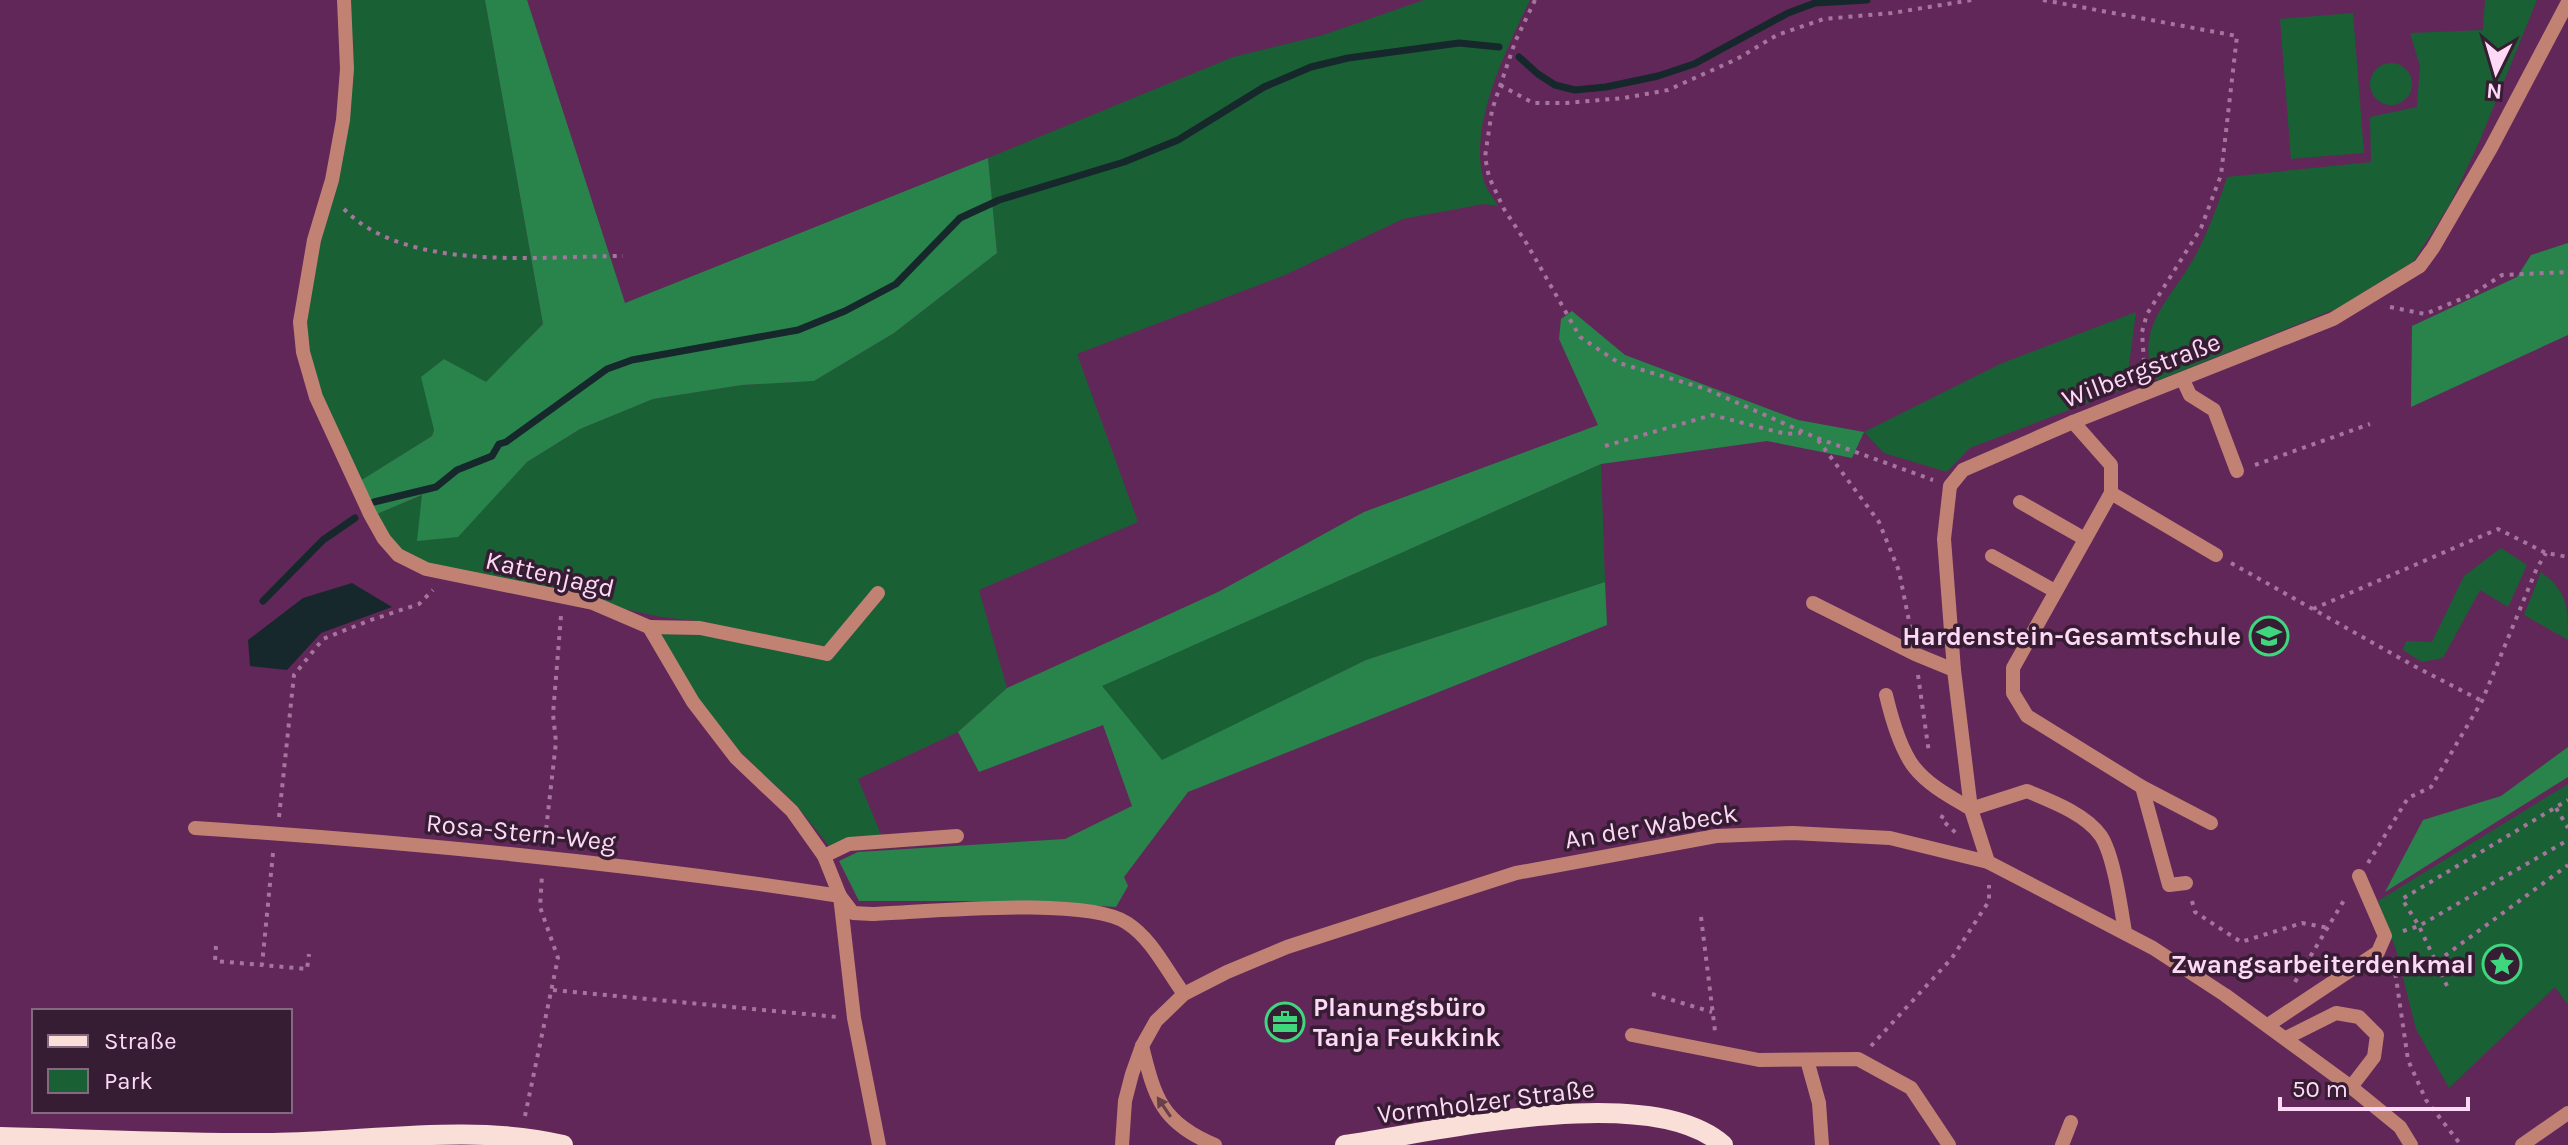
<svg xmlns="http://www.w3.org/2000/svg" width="2568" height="1145" font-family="Karla,sans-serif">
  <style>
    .green { fill: #1a6035 }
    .forest { fill: #29844c }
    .water { fill: #16282b }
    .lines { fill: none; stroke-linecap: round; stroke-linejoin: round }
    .stream { stroke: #16282b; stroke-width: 7 }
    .path { stroke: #a6759e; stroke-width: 4; stroke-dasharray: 4 6; stroke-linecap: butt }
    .minor { stroke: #c18274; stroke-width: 14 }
    .major { stroke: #fadfd9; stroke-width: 20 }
    .oneway { fill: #67404a }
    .labels { text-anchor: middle; stroke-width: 7; stroke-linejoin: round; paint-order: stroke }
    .street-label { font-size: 26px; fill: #fdd9f6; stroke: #371d33 }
    .poi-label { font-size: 26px; font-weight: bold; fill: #fdd9f6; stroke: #371d33; text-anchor: end }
  </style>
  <rect width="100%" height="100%" fill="#612759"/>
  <g class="green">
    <polygon points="349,0 485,0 543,324 486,383 444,359 422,377 434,430 432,436 360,481 324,401 309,355 307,322 319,248 336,183"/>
    <path d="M1424,0H1530C1507,48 1469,124 1483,178C1485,188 1493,197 1498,206L1484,204L1403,219L1285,275L1077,354L1138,522L979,590L1007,688L958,732L858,779L882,837L830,847L796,805L740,752L696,696L661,634L702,635L821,660L707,622L661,617L427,566C395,551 391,546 377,514L423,495L457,537L527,462L580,429L653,399L742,385L814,381L894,333L997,253L988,158L1233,57L1323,35Z"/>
    <path d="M2485,0H2537L2480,140L2450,204L2414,261L2338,308L2157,381C2155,374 2150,365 2149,358C2144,322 2171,296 2188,268C2205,241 2217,208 2227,177L2371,162L2370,117L2417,107L2420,66L2410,33L2483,30Z"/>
    <polygon points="2353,13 2364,153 2291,159 2280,19"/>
    <circle cx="2391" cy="84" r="21"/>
    <polygon points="2136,312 2126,388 1970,448 1947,472 1884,453 1864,432 2000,364"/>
    <polygon points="1601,464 1605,582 1366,660 1162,761 1101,686"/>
    <polygon points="2501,548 2527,565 2508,607 2480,590 2443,658 2422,662 2403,650 2406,641 2432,642 2464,576"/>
    <path d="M2541,572C2568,592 2568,607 2568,640L2524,615Z"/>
    <polygon points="2568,784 2568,1005 2555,987 2449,1088 2416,1029 2396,950 2378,901"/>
  </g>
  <g class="forest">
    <polygon points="485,0 527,0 625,303 988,158 997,253 894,333 814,381 742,385 653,399 580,429 527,462 458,537 417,541 422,495 377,514 360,481 432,436 434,430 421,377 444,359 486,382 543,324"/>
    <polygon points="2568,243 2568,335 2411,407 2412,326 2517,277 2531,255"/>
    <polygon points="1572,311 1625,355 1798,420 1864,432 1852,458 1767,441 1601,464 1102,686 1162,760 1366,660 1605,582 1607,625 1188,792 1124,877 1128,886 1116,907 1025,901 859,901 839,861 858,852 1065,839 1132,806 1103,725 979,772 958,732 1007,688 1218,592 1364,512 1598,425 1559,339 1561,319"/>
    <polygon points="2568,747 2568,777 2385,892 2423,820 2501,796"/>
  </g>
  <polygon class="water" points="352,583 392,607 321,633 287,670 250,666 248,640 303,598"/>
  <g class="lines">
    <g class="stream">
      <polyline points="1519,57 1538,74 1555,85 1575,90 1606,87 1658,76 1694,64 1788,13 1815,3 1867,0"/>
      <polyline points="374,502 436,487 457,470 492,456 499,444 506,442 607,369 632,360 798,330 845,311 896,284 960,218 999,200 1124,162 1178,140 1264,87 1311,67 1348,58 1459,43 1499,47"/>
      <polyline points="263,601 323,540 355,518"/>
    </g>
    <g class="path">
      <polyline points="1535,0 1515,42 1492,110 1485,157 1489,177 1504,209 1527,244 1580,337 1619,363 1706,389 1817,438 1933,480"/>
      <polyline points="2043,0 2237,36 2221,175 2201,228 2147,314 2142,332 2145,376"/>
      <polyline points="1500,85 1533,103 1566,103 1624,98 1668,90 1737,59 1777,35 1824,19 1892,13 1972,0"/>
      <path d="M344,209C406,273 541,256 623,256"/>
      <polyline points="2390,307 2425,314 2471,295 2502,275 2568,272"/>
      <polyline points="1818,440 1879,522 1899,571 1911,631"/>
      <polyline points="1605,446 1712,415 1786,434 1801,433"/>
      <polyline points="2255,465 2370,424"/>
      <polyline points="2231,563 2414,666 2482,701"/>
      <polyline points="2313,609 2498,529 2546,553 2568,557"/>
      <polyline points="1918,675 1929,753"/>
      <polyline points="2556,808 2568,828"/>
      <polyline points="1943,815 1941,819 1957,834"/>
      <polyline points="279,817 294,675 323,639 368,621 419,604 433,590"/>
      <polyline points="545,839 556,742 553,714 561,616"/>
      <polyline points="273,853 262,965 307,969 309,954"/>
      <polyline points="2368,863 2408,798 2431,787 2482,701 2537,568 2546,553"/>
      <polyline points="2192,901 2195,912 2241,942 2302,923 2329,928"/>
      <polyline points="1701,917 1715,1031"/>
      <polyline points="2403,931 2419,926 2568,840"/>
      <polyline points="216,946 215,961 262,965"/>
      <polyline points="2394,964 2408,1060 2426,1100 2461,1145"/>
      <polyline points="2418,968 2435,963 2568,865"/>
      <polyline points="2295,982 2346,897"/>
      <polyline points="2447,986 2419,926 2402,899 2568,800"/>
      <polyline points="553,990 837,1017"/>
      <polyline points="1652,994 1712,1012"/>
      <polyline points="1871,1046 1952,958 1989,901 1989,885"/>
      <polyline points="525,1116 558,958 540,907 542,875"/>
    </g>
    <g class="minor">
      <path d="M344,0L347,69L343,120L332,180L314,240L300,322L303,352L316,397L370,514L384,539L398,555L426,569L593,603L649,627L693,702L736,758L792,811L824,856L840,896L853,913L872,914C926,912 1087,896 1127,923C1153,940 1166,970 1184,994"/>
      <polyline points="2183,380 2190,395 2214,410 2237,471"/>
      <polyline points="2073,422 2111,465 2111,493 2216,555"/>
      <polyline points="2111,493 2013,668 2013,693 2027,716 2142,787 2169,885 2186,883"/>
      <polyline points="2020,502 2085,539"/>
      <polyline points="1992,556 2055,591"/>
      <polyline points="1813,603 1915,654 1954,670"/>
      <polyline points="649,627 700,628 827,654 878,593"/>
      <path d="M1886,695C1891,716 1901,750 1914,767C1929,786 1951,797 1971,809L2027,791C2051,801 2086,814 2101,836C2114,856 2121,908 2125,932"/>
      <polyline points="2142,787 2211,823"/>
      <path d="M195,828C411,842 627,863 840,896L854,1018L879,1145"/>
      <polyline points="824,856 849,844 957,836"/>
      <polyline points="1988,862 1971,809 1954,670 1944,539 1950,486 1963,470 2073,422 2333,319 2420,266 2433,248 2491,148 2568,2"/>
      <polyline points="2268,1025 2378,952 2385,936 2359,876"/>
      <polyline points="1632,1035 1759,1060 1858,1059 1911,1088 1949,1145"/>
      <polyline points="2286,1038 2336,1013 2359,1017 2377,1035 2374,1057 2351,1087"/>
      <path d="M1142,1046C1155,1099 1162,1123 1215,1145"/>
      <polyline points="1807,1060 1819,1103 1822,1145"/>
      <polyline points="1122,1145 1125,1101 1132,1074 1142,1046 1156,1021 1184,994 1227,972 1287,947 1516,873 1716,836 1793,833 1890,838 1988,862 2153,948 2225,995 2351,1087 2400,1127 2411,1145"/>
      <polyline points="2062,1145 2071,1122"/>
      <polyline points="2522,1145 2568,1113"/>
    </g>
    <g class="major">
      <path d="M0,1137C91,1139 182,1144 273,1143C368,1142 469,1123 563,1145"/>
      <path d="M1345,1145C1436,1132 1650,1080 1723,1145"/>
    </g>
  </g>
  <defs><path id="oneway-solid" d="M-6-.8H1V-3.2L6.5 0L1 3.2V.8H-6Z" transform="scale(2)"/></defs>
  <use class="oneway" href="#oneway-solid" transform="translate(1164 1107) rotate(-124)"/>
  <defs>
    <symbol id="school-ring" viewBox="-11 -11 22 22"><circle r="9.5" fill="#371d33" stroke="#3fd77d" stroke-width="1.5"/><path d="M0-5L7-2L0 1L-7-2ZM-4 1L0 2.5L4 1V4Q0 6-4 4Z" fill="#3fd77d"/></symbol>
    <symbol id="sight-ring" viewBox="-11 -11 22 22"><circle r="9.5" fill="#371d33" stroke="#3fd77d" stroke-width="1.5"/><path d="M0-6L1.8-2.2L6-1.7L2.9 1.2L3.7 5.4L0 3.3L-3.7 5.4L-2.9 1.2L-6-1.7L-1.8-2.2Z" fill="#3fd77d"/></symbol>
    <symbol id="office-ring" viewBox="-11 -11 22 22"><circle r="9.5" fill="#371d33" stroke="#3fd77d" stroke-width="1.5"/><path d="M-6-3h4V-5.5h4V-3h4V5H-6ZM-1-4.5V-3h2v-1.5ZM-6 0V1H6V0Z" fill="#3fd77d"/></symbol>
  </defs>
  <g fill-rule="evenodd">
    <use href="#school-ring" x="2247" y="614" width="44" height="44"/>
    <use href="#sight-ring" x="2480" y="942" width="44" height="44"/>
    <use href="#office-ring" x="1263" y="1000" width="44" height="44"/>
  </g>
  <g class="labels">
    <g class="street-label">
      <text transform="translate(2141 370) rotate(-21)" y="9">Wilbergstraße</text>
      <text transform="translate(550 574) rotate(13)" y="9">Kattenjagd</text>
      <text transform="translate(1651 826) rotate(-9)" y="9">An der Wabeck</text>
      <text transform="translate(521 832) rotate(6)" y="9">Rosa-Stern-Weg</text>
      <text transform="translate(1486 1101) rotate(-7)" y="9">Vormholzer Straße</text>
    </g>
    <g class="poi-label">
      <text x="2241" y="645">Hardenstein-Gesamtschule</text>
      <text x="2474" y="973">Zwangsarbeiterdenkmal</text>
      <text x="1313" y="1016" text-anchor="start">Planungsbüro<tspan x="1313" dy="30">Tanja Feukkink</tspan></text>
    </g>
  </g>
  <rect x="32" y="1009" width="260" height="104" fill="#371d33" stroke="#866881" stroke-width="2"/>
  <rect x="48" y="1035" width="40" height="12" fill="#fadfd9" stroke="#866881" stroke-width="2"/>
  <text x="104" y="1049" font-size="24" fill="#fdd9f6">Straße</text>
  <rect x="48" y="1069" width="40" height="24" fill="#1a6035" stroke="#866881" stroke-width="2"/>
  <text x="104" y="1089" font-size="24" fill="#fdd9f6">Park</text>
  <g transform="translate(2496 72) rotate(185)" stroke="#371d33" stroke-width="6" paint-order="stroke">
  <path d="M0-6L14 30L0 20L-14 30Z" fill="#fdd9f6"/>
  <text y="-12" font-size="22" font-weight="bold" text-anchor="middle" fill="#fdd9f6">N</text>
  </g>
  <path d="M2280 1097v12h188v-12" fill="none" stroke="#fdd9f6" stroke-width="4"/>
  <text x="2292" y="1097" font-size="24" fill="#fdd9f6" stroke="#371d33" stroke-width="6" paint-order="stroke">50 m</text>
</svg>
